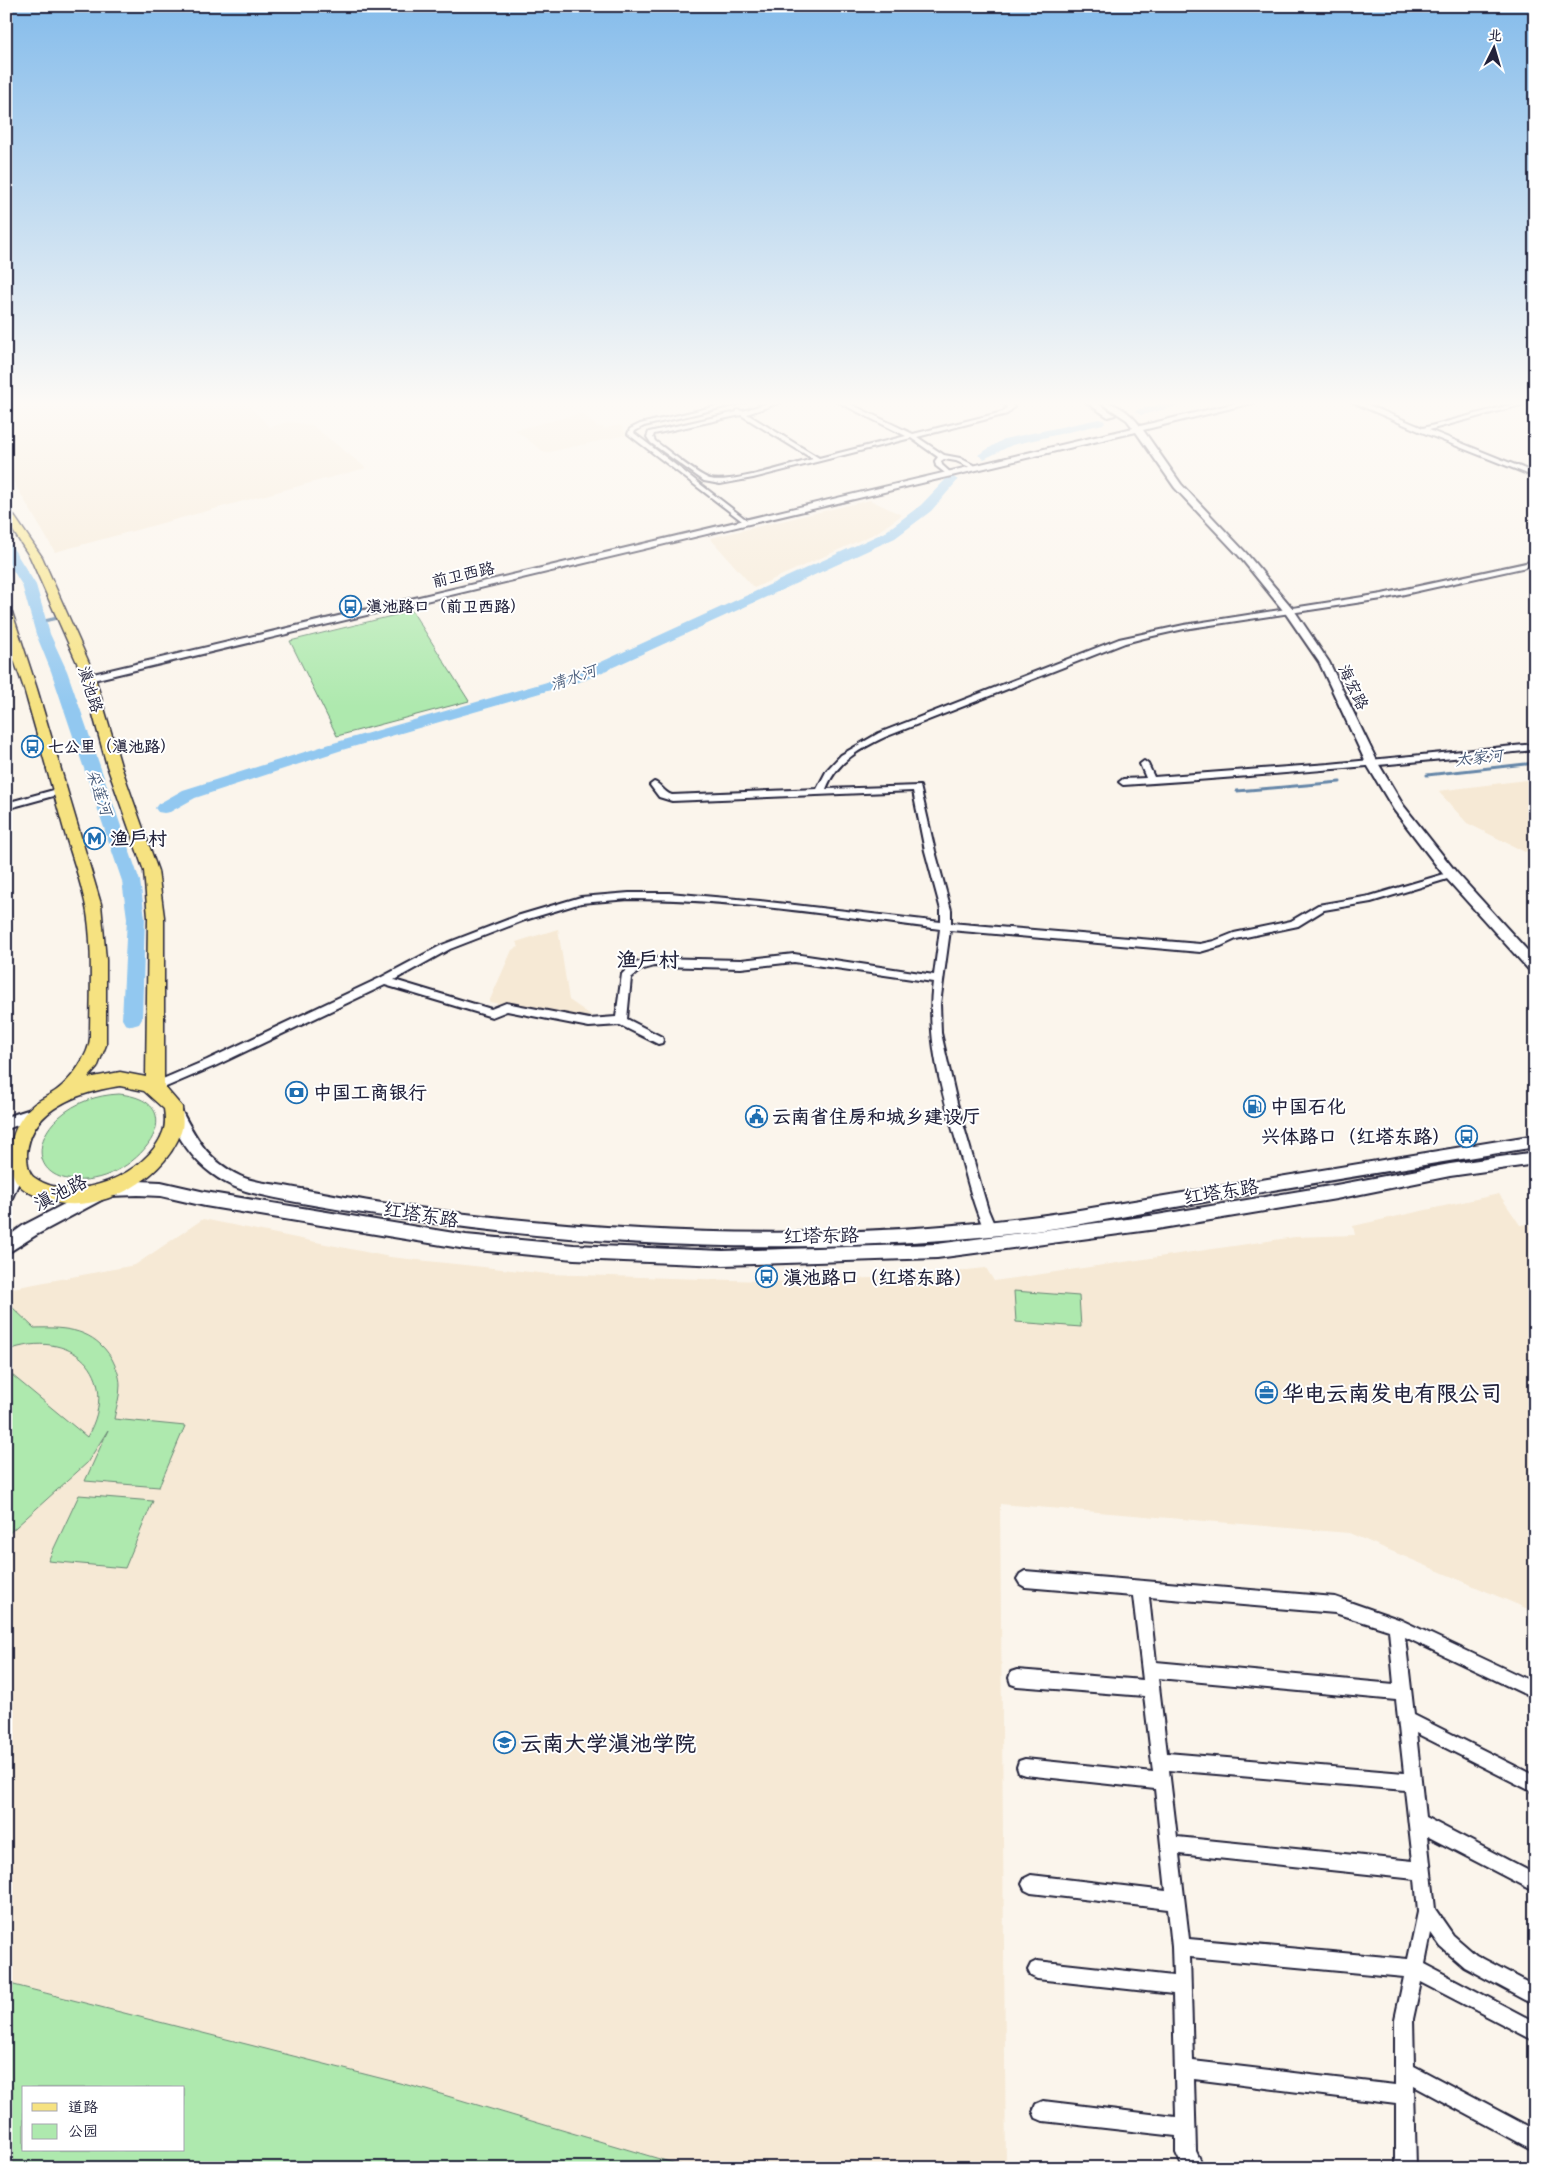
<svg xmlns="http://www.w3.org/2000/svg" width="1541" height="2174" font-family="Mynerve,'LXGW WenKai TC',sans-serif">
  <style>
    .built { fill: #f6e9d5 }
    .green { fill: #aee9ae; stroke: #688674; fill-rule: evenodd }
    .lines { fill: none; stroke-linecap: round; stroke-linejoin: round }
    .stream { stroke: #6586a8; stroke-width: 3 }
    .river { fill: #92c8f0; fill-rule: evenodd }
    .street-casing { stroke: #22223b; stroke-width: 4 }
    .secondary-casing { stroke: #22223b; stroke-width: 4 }
    .primary-casing { stroke: #22223b; stroke-width: 3 }
    .street { fill: #fff; fill-rule: evenodd }
    .secondary { fill: #fff; fill-rule: evenodd }
    .primary { fill: #f6e281; fill-rule: evenodd }
    .labels { text-anchor: middle; stroke-width: 4; stroke-linejoin: round; paint-order: stroke }
    .far-street-label { font-size: 16px; fill: #22223b; stroke: #fff }
    .far-poi-label { font-size: 16px; font-weight: bold; fill: #22223b; stroke: #fff; text-anchor: start }
    .far-water-label { font-size: 16px; font-style: italic; fill: #495c7a; stroke: #fff }
    .poi-label { font-size: 19px; font-weight: bold; fill: #22223b; stroke: #fff; text-anchor: start }
    .street-label { font-size: 19px; fill: #22223b; stroke: #fff }
    .quarter-label { font-size: 21px; font-weight: bold; fill: #22223b; stroke: #fff }
    .near-poi-label { font-size: 22px; font-weight: bold; fill: #22223b; stroke: #fff; text-anchor: start }
  </style>
  <rect width="100%" height="100%" fill="#fbf5ec"/>
  <filter id="ink" filterUnits="userSpaceOnUse"><feTurbulence type="fractalNoise" baseFrequency=".02" numOctaves="2"/><feDisplacementMap in="SourceGraphic" scale="10" xChannelSelector="R" yChannelSelector="G"/><feConvolveMatrix kernelMatrix="1 2 1 2 8 2 1 2 1" color-interpolation-filters="sRGB"/></filter>
  <g filter="url(#ink)">
    <g class="built">
      <polygon points="6,402 245,402 270,427 288,422 312,425 366,468 55,552 6,469"/>
      <polygon points="582,413 596,426 606,428 621,425 626,435 545,453 515,430"/>
      <polygon points="870,500 902,515 876,533 754,588 710,538"/>
      <polygon points="1535,779 1535,846 1525,852 1467,823 1438,791"/>
      <polygon points="558,929 569,1000 592,1016 577,1018 489,1002 512,950 519,947 516,942"/>
      <polygon points="1499,1194 1520,1225 1535,1223 1535,1612 1349,1533 1000,1504 1006,2168 690,2168 427,2090 6,1983 6,1291 8,1289 135,1265 203,1219 390,1257 548,1274 791,1282 911,1276 986,1268 994,1281 1295,1237 1355,1235 1353,1226"/>
    </g>
    <g class="green">
      <polygon points="412,611 469,701 337,736 290,641"/>
      <path d="M119,1094C199,1102 136,1184 76,1180C34,1178 32,1141 59,1117C76,1102 97,1095 119,1094Z"/>
      <polygon points="1014,1291 1079,1296 1081,1327 1016,1322"/>
      <path d="M11,1306L34,1328C67,1327 94,1329 112,1359C116,1367 120,1376 120,1385C120,1397 116,1408 114,1419L185,1426L159,1487L85,1481L108,1430L87,1463L6,1536V1370L87,1437C123,1374 71,1326 6,1351V1310Z"/>
      <polygon points="79,1495 153,1501 125,1568 48,1561"/>
      <path d="M6,1983L427,2090L690,2168H6ZM24,2088H184V2150H24Z"/>
    </g>
    <g class="lines">
      <g class="stream">
        <polyline points="40,622 57,618"/>
        <polyline points="1427,775 1535,763"/>
        <polyline points="1237,791 1340,782"/>
      </g>
      <g class="river">
        <polygon points="1168,402 1189,402 1187,404 1141,415 1135,412 1137,410"/>
        <polygon points="1099,419 1103,420 1105,422 1103,424 1012,445 984,459 978,455 1004,439"/>
        <polygon points="952,476 958,480 931,511 895,538 585,680 342,750 195,798 170,812 164,813 158,812 155,808 158,804 183,790 330,744 575,674 885,532 921,505 948,477"/>
        <polygon points="6,544 11,545 36,585 50,634 67,671 140,881 145,918 142,1019 139,1024 132,1026 125,1024 122,1019 127,918 122,881 51,671 36,634 22,585 6,559"/>
      </g>
      <defs>
        <g id="street">
          <polygon points="734,402 746,402 644,426 635,431 634,433 748,521 748,523 746,524 628,434 630,429 640,424"/>
          <path d="M771,402H781L747,414L819,458L906,436L838,402H846L913,434L1003,412L1007,407L1001,402H1008L1014,407L1007,414L917,437L944,455L960,458L977,467L974,469L956,461L944,459L941,461L942,465L952,474L949,476L936,466L935,461L938,457L911,438L753,478L720,484L704,481L651,443L647,437L649,432L737,412V410L743,411ZM741,415L813,459C790,465 730,484 710,479C699,476 666,449 655,441L653,437L654,434Z"/>
          <polygon points="1352,402 1361,402 1423,428 1521,402 1532,402 1429,430 1535,473 1535,477 1419,431"/>
          <path d="M1535,561V565L1382,599L1184,629L1144,638L1125,643L885,737C860,749 837,761 826,789L920,786L935,851L951,910V923L1200,944L1214,941L1234,933L1291,921L1318,905L1370,896L1451,872L1456,875L1454,877L1371,902L1324,910L1298,926L1236,939L1221,946L1200,952L950,930L940,1004L941,1033L957,1103L988,1210L996,1229L994,1233L990,1234L986,1233C974,1209 968,1182 961,1157C944,1100 925,1041 933,982L794,962L741,968L654,966L640,970L631,978L627,1019L662,1037L663,1040L662,1043L658,1044L620,1025L589,1027L507,1011L492,1017L385,985L215,1066L159,1090H151L149,1087L151,1084L207,1060L380,978L442,945L517,916L581,897L629,893H669L760,901L941,922V910L925,851L913,791L672,801L659,797L650,785L654,782C661,784 663,792 672,795L817,789L827,770L841,755L879,733L1119,639L1184,625L1382,594ZM629,899C733,899 837,916 940,929L934,975L794,954L741,960L654,958L632,964L622,974L616,1017L589,1019L506,1003L491,1009L394,980L450,949L525,920L581,903Z"/>
          <path d="M1535,744V750C1398,764 1261,776 1123,785L1119,782L1123,779L1146,778L1140,764L1144,761L1148,764L1154,777L1329,764Z"/>
          <polygon points="61,788 64,789 64,793 6,809 6,803"/>
          <path d="M1025,1571L1335,1597L1401,1620L1535,1683V1699L1405,1637L1414,1715L1535,1776V1793L1416,1733L1425,1817L1535,1874V1892L1427,1836L1435,1909L1453,1935L1476,1955L1535,1986V2005L1464,1967L1441,1947L1431,1933L1425,1964L1535,2022V2041L1421,1982L1413,2019L1414,2066L1535,2130V2151L1414,2086L1416,2168H1396V2104L1194,2079L1196,2151L1204,2168H1183L1176,2153V2136L1043,2121L1036,2118L1033,2111L1036,2104L1043,2101L1176,2117L1173,1994L1037,1979L1031,1976L1028,1970L1031,1964L1037,1961L1173,1976L1172,1947L1168,1909L1031,1893L1025,1890L1022,1884L1025,1878L1031,1875L1166,1891L1155,1789L1025,1775L1019,1773L1017,1767L1019,1761L1025,1759L1153,1772L1144,1696L1017,1686L1011,1684L1009,1678L1011,1672L1017,1670L1143,1680L1133,1596L1025,1587L1020,1584L1017,1579L1020,1574ZM1149,1597L1335,1613L1389,1630L1394,1684L1156,1662ZM1158,1678L1396,1700L1404,1773L1167,1753ZM1169,1770L1405,1790L1413,1861L1177,1837ZM1179,1854L1415,1879L1418,1912L1408,1959L1189,1939ZM1190,1957L1404,1977L1395,2019V2085L1193,2061Z"/>
        </g>
        <g id="secondary">
          <polygon points="1086,402 1096,402 1115,415 1108,417"/>
          <path d="M1100,402C1116,402 1131,413 1140,426L1241,402H1256L1143,430L1181,484L1246,553L1294,610L1329,662L1378,763L1403,805L1456,872L1535,959V973L1530,971L1446,878L1394,810L1366,763L1319,662L1286,614L1240,557L1175,488L1136,432L89,681L84,678L89,675L1133,428L1127,420Z"/>
          <path d="M175,1106L180,1108C196,1138 207,1160 240,1176C255,1183 274,1184 290,1187C325,1193 360,1200 395,1205C618,1236 844,1245 1067,1212L1535,1135V1147C1432,1164 1329,1180 1227,1198C1148,1211 1069,1229 990,1236C802,1254 613,1248 426,1222C368,1214 310,1206 253,1193C210,1182 184,1153 167,1112L170,1108Z"/>
          <polygon points="37,1107 42,1109 45,1113 42,1117 6,1129 6,1117"/>
          <polygon points="1535,1152 1535,1164 1450,1176 1336,1199 1157,1229 937,1258 723,1265 574,1259 466,1249 205,1206 161,1196 138,1195 109,1196 36,1235 6,1254 6,1238 24,1225 101,1185 138,1181 161,1182 205,1192 466,1235 574,1245 723,1251 937,1244 1157,1215 1336,1185 1450,1164"/>
          <polygon points="19,1158 25,1160 27,1164 12,1198 6,1200 6,1175 13,1160"/>
        </g>
        <path id="primary" d="M6,509L10,510L42,557L94,674L121,766L158,871L164,917V1086L182,1107C182,1115 184,1124 181,1132C162,1186 85,1222 34,1195C22,1189 16,1184 12,1172C5,1150 15,1121 32,1106C40,1099 49,1096 57,1090C71,1080 89,1055 90,1038C90,996 94,942 85,902C80,880 73,859 66,837C53,791 40,745 27,699C22,678 8,649 6,630C6,623 6,615 6,609L12,612L37,689L101,904L106,960V1045L97,1068L88,1078L120,1072L146,1077L148,917L144,871L107,766L82,674L30,557L6,520ZM120,1086L144,1091L164,1109C165,1116 166,1125 163,1132C148,1174 74,1206 35,1178C28,1174 27,1162 27,1154C31,1107 81,1092 120,1086Z"/>
      </defs>
      <use href="#street" class="street-casing"/>
      <use href="#secondary" class="secondary-casing"/>
      <use href="#primary" class="primary-casing"/>
      <use href="#street" class="street"/>
      <use href="#secondary" class="secondary"/>
      <use href="#primary" class="primary"/>
    </g>
  </g>
  <linearGradient id="sky" x2="0" y2="1"><stop stop-color="#85bceb"/><stop offset="0.57" stop-color="#fdfaf6"/><stop offset="1" stop-color="#fdfaf6" stop-opacity="0"/></linearGradient>
  <rect width="1541" height="707" fill="url(#sky)"/>
  <defs>
    <symbol id="bus-ring" viewBox="-11 -11 22 22"><circle r="9.5" fill="#fff" stroke="#1f6fb2" stroke-width="1.5"/><path d="M-5-6H5V4H4V6H2V4H-2V6H-4V4H-5ZM-3.5-4V0h7V-4ZM-3.5 1.2v1.5H-2V1.2ZM2 1.2v1.5H3.5V1.2Z" fill="#1f6fb2"/></symbol>
    <symbol id="metro-ring" viewBox="-11 -11 22 22"><circle r="9.5" fill="#fff" stroke="#1f6fb2" stroke-width="1.5"/><path d="M-5.5 5V-5H-3L0 0L3-5H5.5V5H3V-.5L0 4L-3-.5V5Z" fill="#1f6fb2"/></symbol>
    <symbol id="bank-ring" viewBox="-11 -11 22 22"><circle r="9.5" fill="#fff" stroke="#1f6fb2" stroke-width="1.5"/><path d="M-6-4H6V4H-6ZM0-2.3a2.3 2.3 0 1 0 0 4.6a2.3 2.3 0 1 0 0-4.6Z" fill="#1f6fb2"/></symbol>
    <symbol id="fuel-ring" viewBox="-11 -11 22 22"><circle r="9.5" fill="#fff" stroke="#1f6fb2" stroke-width="1.5"/><path d="M-5.5-6h7V0h2V4h1.3V-2.5L3-4.5l.8-.8L6-3V5H2.5V1h-1V6h-7ZM-4.2-4.7v3.2H.2V-4.7Z" fill="#1f6fb2"/></symbol>
    <symbol id="civic-ring" viewBox="-11 -11 22 22"><circle r="9.5" fill="#fff" stroke="#1f6fb2" stroke-width="1.5"/><path d="M-.6-6.5H3V-4.5H.6V-3L4-1V1h2V6H-6V1h2V-1L-.6-3ZM-1.2 2.5V6h2.4V2.5Z" fill="#1f6fb2"/></symbol>
    <symbol id="office-ring" viewBox="-11 -11 22 22"><circle r="9.5" fill="#fff" stroke="#1f6fb2" stroke-width="1.5"/><path d="M-6-3h4V-5.5h4V-3h4V5H-6ZM-1-4.5V-3h2v-1.5ZM-6 0V1H6V0Z" fill="#1f6fb2"/></symbol>
    <symbol id="university-ring" viewBox="-11 -11 22 22"><circle r="9.5" fill="#fff" stroke="#1f6fb2" stroke-width="1.5"/><path d="M0-5L7-2L0 1L-7-2ZM-4 1L0 2.5L4 1V4Q0 6-4 4Z" fill="#1f6fb2"/></symbol>
  </defs>
  <g fill-rule="evenodd">
    <use href="#bus-ring" x="338" y="594" width="25" height="25"/>
    <use href="#bus-ring" x="20" y="734" width="25" height="25"/>
    <use href="#metro-ring" x="82" y="826" width="25" height="25"/>
    <use href="#bank-ring" x="284" y="1080" width="25" height="25"/>
    <use href="#fuel-ring" x="1242" y="1094" width="25" height="25"/>
    <use href="#civic-ring" x="744" y="1104" width="25" height="25"/>
    <use href="#bus-ring" x="1454" y="1124" width="25" height="25"/>
    <use href="#bus-ring" x="754" y="1264" width="25" height="25"/>
    <use href="#office-ring" x="1254" y="1380" width="25" height="25"/>
    <use href="#university-ring" x="492" y="1730" width="25" height="25"/>
  </g>
  <g class="labels">
    <g class="far-street-label">
      <text transform="translate(463 574) rotate(-13)" y="6">前卫西路</text>
      <text transform="translate(1354 687) rotate(64)" y="6">海宏路</text>
      <text transform="translate(91 689) rotate(72)" y="6">滇池路</text>
    </g>
    <g class="far-poi-label">
      <text x="366" y="612">滇池路口（前卫西路）</text>
      <text x="48" y="752">七公里（滇池路）</text>
    </g>
    <g class="far-water-label">
      <text transform="translate(573 677) rotate(-19)" y="6">清水河</text>
      <text transform="translate(1479 757) rotate(-6)" y="6">太家河</text>
      <text transform="translate(100 792) rotate(71)" y="6">采莲河</text>
    </g>
    <g class="poi-label">
      <text x="110" y="845">渔户村</text>
      <text x="313" y="1099">中国工商银行</text>
      <text x="1270" y="1113">中国石化</text>
      <text x="772" y="1123">云南省住房和城乡建设厅</text>
      <text x="1451" y="1143" text-anchor="end">兴体路口（红塔东路）</text>
      <text x="783" y="1284">滇池路口（红塔东路）</text>
    </g>
    <g class="street-label">
      <text transform="translate(1221 1191) rotate(-9)" y="7">红塔东路</text>
      <text transform="translate(60 1192) rotate(-27)" y="7">滇池路</text>
      <text transform="translate(421 1214) rotate(9)" y="7">红塔东路</text>
      <text transform="translate(821 1235) rotate(-1)" y="7">红塔东路</text>
    </g>
    <g class="quarter-label">
      <text x="648" y="967">渔户村</text>
    </g>
    <g class="near-poi-label">
      <text x="1282" y="1401">华电云南发电有限公司</text>
      <text x="520" y="1751">云南大学滇池学院</text>
    </g>
  </g>
  <rect width="1541" height="2174" fill="none" stroke="#fff" stroke-width="25"/>
  <rect x="12" y="12" width="1516" height="2149" fill="none" stroke="#22223b" stroke-width="2" filter="url(#ink)"/>
  <rect x="22" y="2086" width="162" height="65" fill="#ffffff" stroke="#a7a7b1"/>
  <rect x="32" y="2103" width="25" height="8" fill="#f6e281" stroke="#a7a7b1"/>
  <text x="68" y="2112" font-size="15" fill="#22223b">道路</text>
  <rect x="32" y="2124" width="25" height="15" fill="#aee9ae" stroke="#a7a7b1"/>
  <text x="68" y="2136" font-size="15" fill="#22223b">公园</text>
  <g transform="translate(1494 48) rotate(5)" stroke="#ffffff" stroke-width="4" paint-order="stroke">
  <path d="M0-4L9 19L0 12L-9 19Z" fill="#22223b"/>
  <text y="-8" font-size="14" font-weight="bold" text-anchor="middle" fill="#22223b">北</text>
  </g>
</svg>
